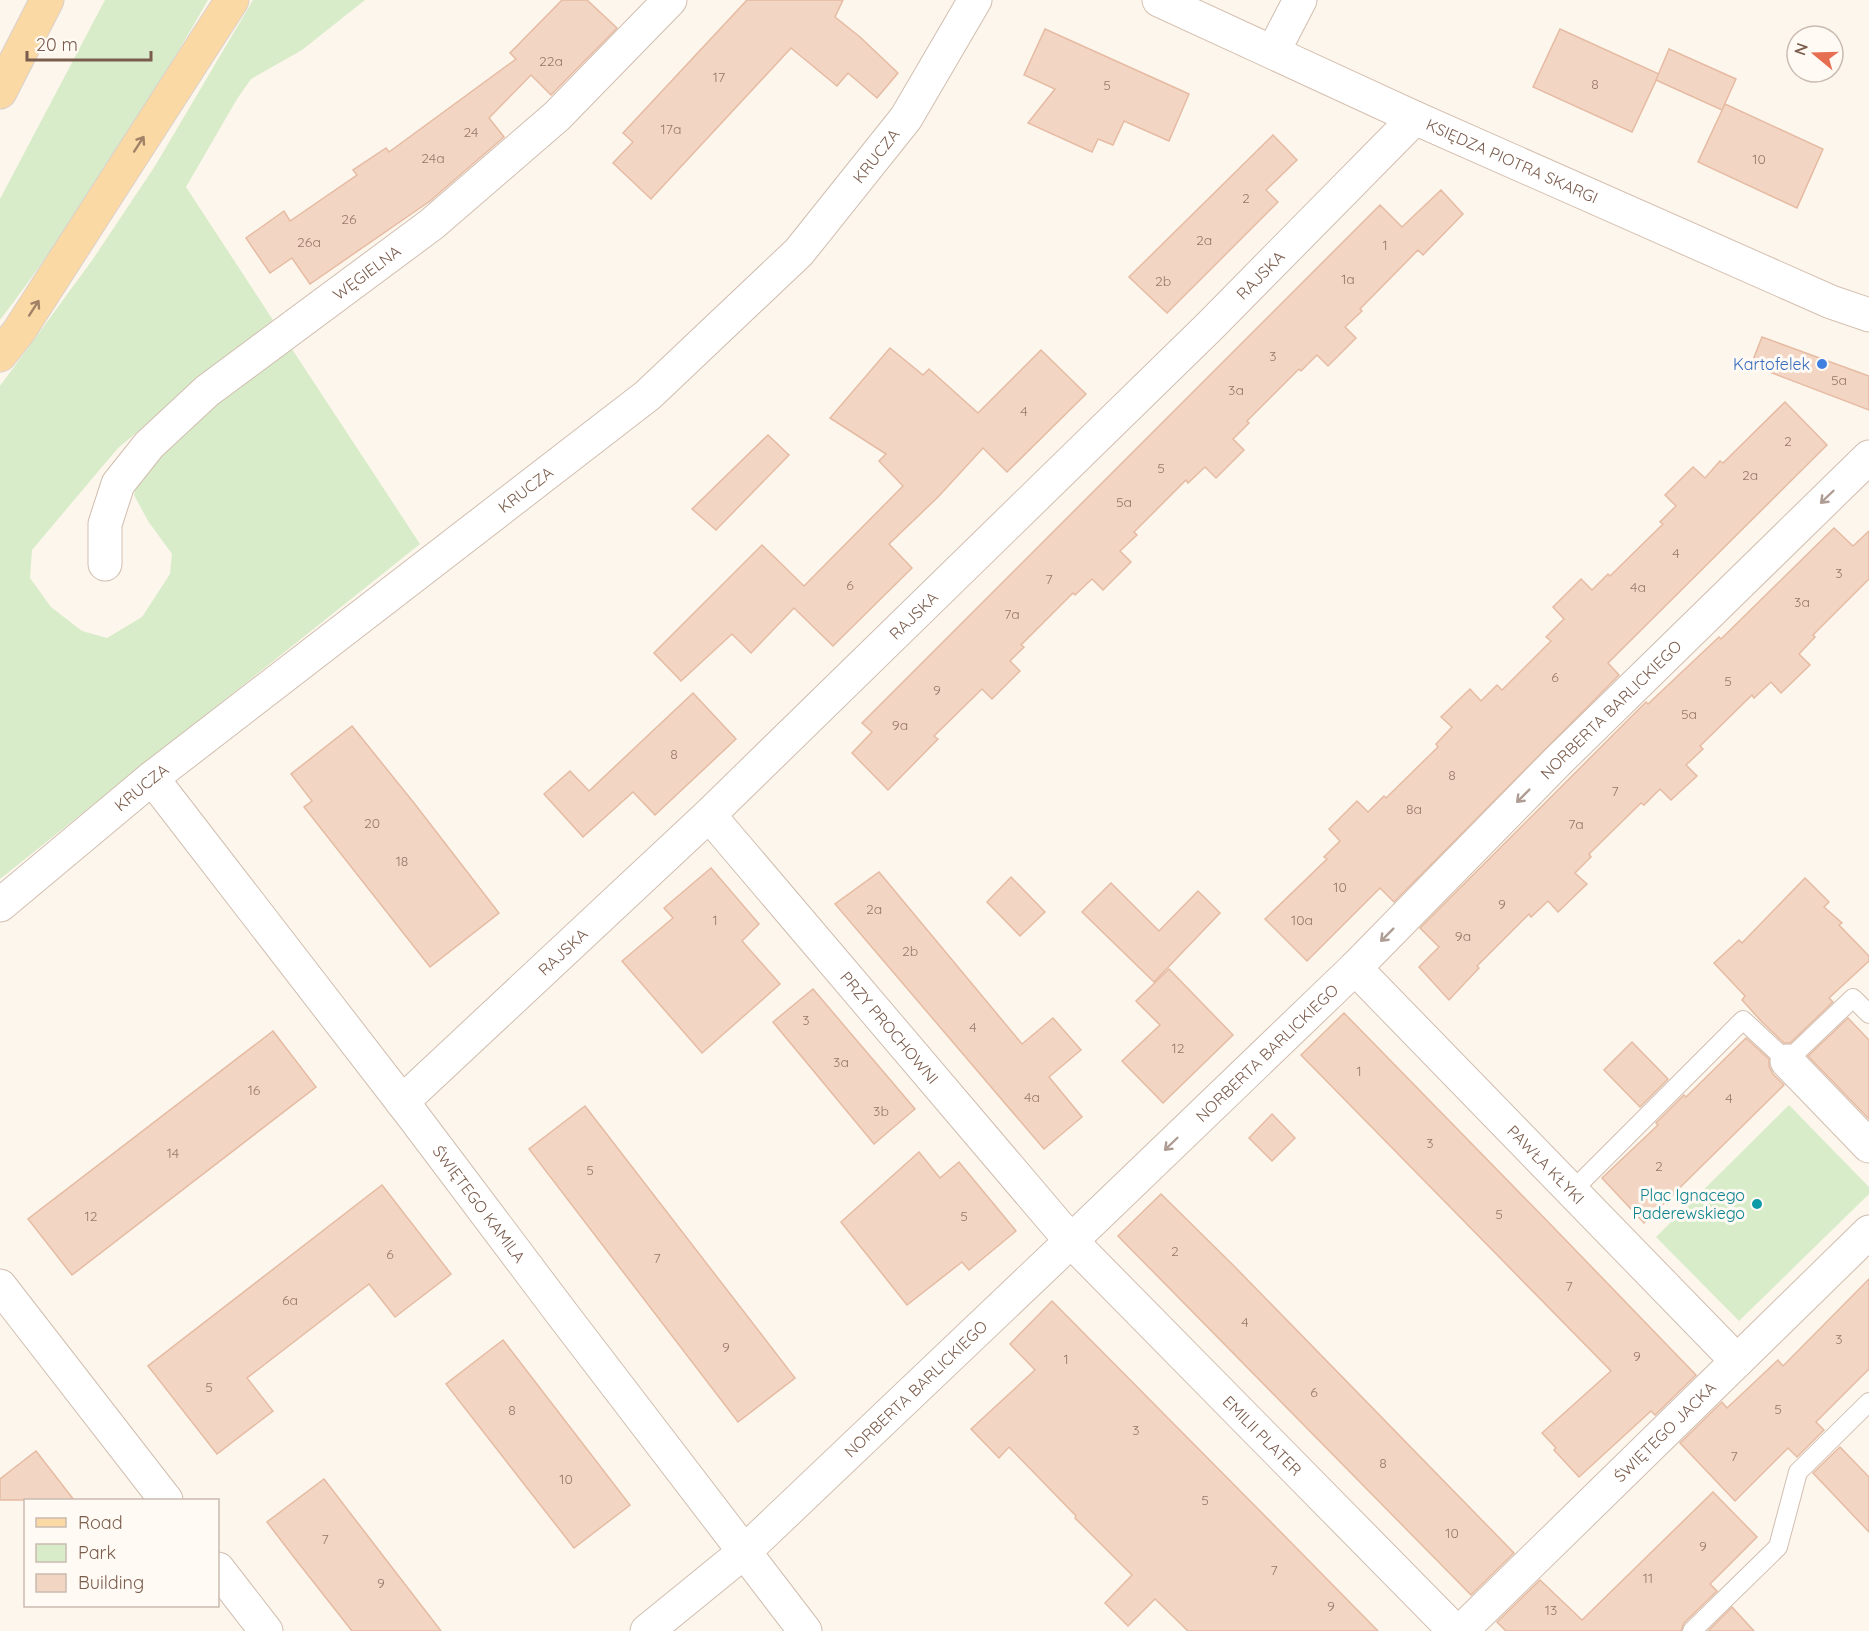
<svg xmlns="http://www.w3.org/2000/svg" width="1869" height="1631" font-family="Quicksand,sans-serif">
  <style>
    .green { fill: #d8ecc9 }
    .building { fill: #f3d5c3; stroke: #e6bba3; stroke-width: 1.5 }
    .lines { fill: none; stroke-linecap: round; stroke-linejoin: round }
    .lane-casing { stroke: #d1beb0; stroke-width: 20 }
    .street-casing { stroke: #d1beb0; stroke-width: 35 }
    .secondary-casing { stroke: #d6c0b0; stroke-width: 35 }
    .primary-casing { stroke: #dad1cd; stroke-width: 35 }
    .lane { stroke: #fff; stroke-width: 18 }
    .street { stroke: #fff; stroke-width: 33 }
    .secondary { stroke: #fff; stroke-width: 33 }
    .primary { stroke: #fbd9a5; stroke-width: 33 }
    .oneway { stroke: #a18267 }
    .oneway2 { stroke: #af9d94 }
    .shop-dot { fill: #3f7fe0; stroke: #fffaf3; stroke-width: 2 }
    .culture-dot { fill: #0f9aa8; stroke: #fffaf3; stroke-width: 2 }
    .labels { text-anchor: middle; stroke-width: 6; stroke-linejoin: round; paint-order: stroke }
    .number-label { font-size: 14px; fill: #987a6a }
    .street-label { font-size: 16px; fill: #7a5c4d; stroke: #fffaf3 }
    .shop-label { font-size: 16px; fill: #366cbe; stroke: #fffaf3; text-anchor: end }
    .culture-label { font-size: 16px; fill: #0d838f; stroke: #fffaf3; text-anchor: end }
  </style>
  <rect width="100%" height="100%" fill="#fdf6ec"/>
  <g class="green">
    <path d="M105,0H208C145,110 77,219 0,320V199Z"/>
    <polygon points="253,0 365,0 302,50 251,79 237,99 186,187 273,320 118,448 32,550 30,578 51,607 82,631 107,638 142,617 170,574 172,554 148,521 134,495 138,479 164,444 290,346 420,544 0,879 0,386 93,259 155,166"/>
    <polygon points="1789,1105 1869,1187 1869,1194 1739,1321 1656,1237"/>
  </g>
  <g class="building">
    <polygon points="562,0 587,0 617,28 551,95 531,75 489,118 504,137 430,201 310,284 292,258 270,273 246,238 284,211 290,221 357,175 353,170 386,148 389,152 516,59 510,53"/>
    <polygon points="747,0 843,0 835,17 860,37 898,73 877,98 848,73 837,86 791,48 651,199 613,163 633,142 623,133"/>
    <polygon points="1045,29 1189,94 1169,141 1124,121 1113,145 1098,139 1092,152 1028,123 1055,89 1024,75"/>
    <polygon points="1560,29 1659,74 1632,132 1533,87"/>
    <polygon points="1669,49 1736,79 1722,110 1656,80"/>
    <polygon points="1725,104 1823,149 1797,208 1698,162"/>
    <polygon points="1273,135 1297,160 1266,190 1278,202 1167,313 1129,277"/>
    <polygon points="1441,190 1463,214 1423,255 1418,250 1360,309 1362,311 1345,327 1356,338 1328,366 1317,355 1301,371 1299,369 1247,421 1249,423 1233,439 1244,450 1216,478 1205,467 1188,483 1186,480 1134,532 1137,535 1120,551 1131,562 1103,590 1092,579 1075,595 1073,593 1021,645 1024,647 1010,661 1020,671 992,699 982,689 934,736 938,739 888,790 852,753 872,732 862,723 1380,205 1402,227"/>
    <polygon points="1762,337 1869,376 1869,410 1751,365"/>
    <polygon points="890,348 923,375 929,369 978,413 1041,350 1086,394 1007,472 983,448 938,497 889,544 912,568 833,646 794,608 751,653 732,634 681,681 654,653 762,545 804,586 903,486 879,461 886,454 830,418"/>
    <polygon points="1785,402 1827,445 1608,663 1619,675 1394,902 1380,888 1307,961 1265,919 1327,859 1324,857 1340,841 1329,829 1357,801 1368,812 1384,796 1386,798 1438,747 1436,744 1452,727 1441,717 1470,689 1481,701 1497,685 1502,690 1551,641 1546,637 1564,619 1553,607 1581,579 1592,590 1608,574 1610,576 1663,524 1660,522 1676,506 1665,495 1693,467 1705,478 1720,461 1723,463"/>
    <polygon points="768,435 789,455 716,530 692,509"/>
    <polygon points="1834,528 1853,546 1869,531 1869,579 1813,635 1815,637 1799,654 1810,665 1781,693 1771,682 1754,698 1752,695 1700,746 1703,749 1686,765 1697,776 1671,800 1660,789 1644,805 1641,803 1589,854 1591,857 1575,873 1587,884 1558,912 1548,901 1531,917 1529,914 1477,966 1479,968 1449,1000 1419,967 1439,947 1420,928 1646,702 1648,704 1719,637 1721,639"/>
    <polygon points="693,693 736,739 655,815 633,792 583,837 544,794 570,771 589,791"/>
    <polygon points="352,726 414,803 499,913 430,967 304,807 312,801 291,774"/>
    <polygon points="711,868 759,924 742,941 780,984 702,1053 622,961 673,918 664,908"/>
    <polygon points="879,872 1022,1044 1053,1018 1081,1050 1049,1077 1082,1117 1044,1149 835,904"/>
    <polygon points="1011,877 1045,912 1020,936 987,902"/>
    <polygon points="1805,878 1829,902 1824,907 1842,923 1839,925 1869,956 1869,961 1829,998 1833,1002 1790,1043 1784,1043 1762,1022 1742,1000 1745,996 1714,963 1739,940 1742,943"/>
    <polygon points="1111,883 1159,931 1198,891 1220,913 1154,982 1082,912"/>
    <polygon points="1169,969 1233,1035 1163,1103 1122,1061 1160,1025 1136,1001"/>
    <polygon points="813,989 915,1109 874,1144 773,1022"/>
    <polygon points="1344,1013 1555,1229 1696,1375 1655,1415 1651,1411 1579,1477 1554,1450 1556,1448 1542,1433 1611,1371 1301,1055"/>
    <polygon points="1848,1018 1869,1040 1869,1119 1808,1056"/>
    <polygon points="273,1031 316,1087 72,1275 28,1219"/>
    <polygon points="1746,1038 1769,1059 1769,1066 1773,1074 1784,1085 1644,1223 1602,1178 1658,1125 1656,1123 1684,1095 1686,1097"/>
    <polygon points="1632,1042 1668,1079 1640,1107 1604,1070"/>
    <polygon points="585,1106 795,1378 738,1422 529,1149"/>
    <polygon points="1272,1114 1295,1138 1272,1161 1249,1138"/>
    <polygon points="919,1152 940,1178 959,1162 1016,1231 969,1270 962,1262 907,1305 841,1222"/>
    <polygon points="382,1185 451,1274 395,1317 369,1284 247,1378 273,1411 217,1454 148,1366"/>
    <polygon points="1161,1194 1233,1265 1514,1553 1471,1595 1118,1236"/>
    <polygon points="1869,1279 1869,1369 1816,1422 1824,1430 1797,1457 1788,1448 1735,1501 1680,1443 1722,1402 1727,1408 1778,1360 1783,1366"/>
    <polygon points="1052,1301 1261,1512 1378,1631 1188,1631 1155,1599 1128,1626 1105,1603 1132,1575 1075,1518 1076,1516 1009,1447 999,1458 971,1429 1035,1370 1010,1344"/>
    <polygon points="503,1340 630,1505 574,1548 446,1384"/>
    <polygon points="1840,1447 1869,1477 1869,1532 1813,1473"/>
    <polygon points="36,1451 74,1500 0,1500 0,1479"/>
    <polygon points="324,1479 387,1561 441,1631 352,1631 293,1556 267,1522"/>
    <polygon points="1713,1492 1757,1537 1710,1584 1717,1591 1684,1623 1681,1631 1506,1631 1497,1622 1540,1580 1582,1620"/>
    <polygon points="1732,1607 1754,1631 1708,1631"/>
  </g>
  <g class="lines">
    <defs>
      <g id="lane">
        <polyline points="1572,1191 1743,1020 1787,1061 1853,998 1869,1014"/>
        <polyline points="1692,1631 1778,1547 1798,1472 1869,1402"/>
      </g>
      <g id="street">
        <polyline points="1273,52 1300,0"/>
        <path id="s1" d="M105,564V524L118,484L149,445L207,391L432,224L557,116L670,0"/>
        <path id="s2" d="M152,778L413,1116L563,1315L805,1631"/>
        <path id="s3" d="M709,815L1071,1241L1455,1631"/>
        <path id="s4" d="M0,905L152,778L648,395L799,252L906,118L975,0"/>
        <path id="s5" d="M1355,968L1737,1361"/>
        <polyline points="1787,1061 1869,1146"/>
        <path id="s6" d="M402,1102L709,815L1210,326L1415,118"/>
        <polyline points="0,1286 166,1500"/>
        <polyline points="218,1569 266,1631"/>
        <path id="s7" d="M647,1631L744,1552L1071,1241L1355,968L1559,760L1869,457"/>
        <path id="s8" d="M1461,1631L1869,1232"/>
      </g>
      <g id="secondary">
        <path id="s9" d="M1159,0L1415,118L1831,302L1869,315"/>
      </g>
      <g id="primary">
        <polyline points="0,92 47,0"/>
        <polyline points="0,355 19,331 232,0"/>
      </g>
    </defs>
    <use href="#lane" class="lane-casing"/>
    <use href="#street" class="street-casing"/>
    <use href="#secondary" class="secondary-casing"/>
    <use href="#primary" class="primary-casing"/>
    <use href="#lane" class="lane"/>
    <use href="#street" class="street"/>
    <use href="#secondary" class="secondary"/>
    <use href="#primary" class="primary"/>
  </g>
  <defs><path id="oneway-shaft" d="M-6 0H5M1.5-3L5.5 0L1.5 3" fill="none" stroke-width="1.6" stroke-linecap="round" stroke-linejoin="round" transform="scale(1.5)"/></defs>
  <g class="oneway">
    <use href="#oneway-shaft" transform="translate(139 144) rotate(-57)"/>
    <use href="#oneway-shaft" transform="translate(34 308) rotate(-57)"/>
  </g>
  <g class="oneway2">
    <use href="#oneway-shaft" transform="translate(1827 497) rotate(136)"/>
    <use href="#oneway-shaft" transform="translate(1523 796) rotate(135)"/>
    <use href="#oneway-shaft" transform="translate(1387 935) rotate(135)"/>
    <use href="#oneway-shaft" transform="translate(1171 1144) rotate(136)"/>
  </g>
  <circle class="shop-dot" cx="1822" cy="364" r="6"/>
  <circle class="culture-dot" cx="1757" cy="1204" r="6"/>
  <g class="labels">
    <g class="number-label">
      <text x="551" y="66">22a</text>
      <text x="719" y="82">17</text>
      <text x="1595" y="89">8</text>
      <text x="1107" y="90">5</text>
      <text x="671" y="134">17a</text>
      <text x="471" y="137">24</text>
      <text x="433" y="163">24a</text>
      <text x="1759" y="164">10</text>
      <text x="1246" y="203">2</text>
      <text x="349" y="224">26</text>
      <text x="1204" y="245">2a</text>
      <text x="309" y="247">26a</text>
      <text x="1385" y="250">1</text>
      <text x="1348" y="284">1a</text>
      <text x="1163" y="286">2b</text>
      <text x="1273" y="361">3</text>
      <text x="1839" y="385">5a</text>
      <text x="1236" y="395">3a</text>
      <text x="1024" y="416">4</text>
      <text x="1788" y="446">2</text>
      <text x="1161" y="473">5</text>
      <text x="1750" y="480">2a</text>
      <text x="1124" y="507">5a</text>
      <text x="1676" y="558">4</text>
      <text x="1839" y="578">3</text>
      <text x="1049" y="584">7</text>
      <text x="850" y="590">6</text>
      <text x="1638" y="592">4a</text>
      <text x="1802" y="607">3a</text>
      <text x="1012" y="619">7a</text>
      <text x="1555" y="682">6</text>
      <text x="1728" y="686">5</text>
      <text x="937" y="695">9</text>
      <text x="1689" y="719">5a</text>
      <text x="900" y="730">9a</text>
      <text x="674" y="759">8</text>
      <text x="1452" y="780">8</text>
      <text x="1615" y="796">7</text>
      <text x="1414" y="814">8a</text>
      <text x="372" y="828">20</text>
      <text x="1576" y="829">7a</text>
      <text x="402" y="866">18</text>
      <text x="1340" y="892">10</text>
      <text x="1502" y="909">9</text>
      <text x="874" y="914">2a</text>
      <text x="715" y="925">1</text>
      <text x="1302" y="925">10a</text>
      <text x="1463" y="941">9a</text>
      <text x="910" y="956">2b</text>
      <text x="806" y="1025">3</text>
      <text x="973" y="1032">4</text>
      <text x="1178" y="1053">12</text>
      <text x="841" y="1067">3a</text>
      <text x="1359" y="1076">1</text>
      <text x="254" y="1095">16</text>
      <text x="1032" y="1102">4a</text>
      <text x="1729" y="1103">4</text>
      <text x="881" y="1116">3b</text>
      <text x="1430" y="1148">3</text>
      <text x="173" y="1158">14</text>
      <text x="1659" y="1171">2</text>
      <text x="590" y="1175">5</text>
      <text x="1499" y="1219">5</text>
      <text x="91" y="1221">12</text>
      <text x="964" y="1221">5</text>
      <text x="1175" y="1256">2</text>
      <text x="390" y="1259">6</text>
      <text x="657" y="1263">7</text>
      <text x="1569" y="1291">7</text>
      <text x="290" y="1305">6a</text>
      <text x="1245" y="1327">4</text>
      <text x="1839" y="1344">3</text>
      <text x="726" y="1352">9</text>
      <text x="1637" y="1361">9</text>
      <text x="1066" y="1364">1</text>
      <text x="209" y="1392">5</text>
      <text x="1314" y="1397">6</text>
      <text x="1778" y="1414">5</text>
      <text x="512" y="1415">8</text>
      <text x="1136" y="1435">3</text>
      <text x="1734" y="1461">7</text>
      <text x="1383" y="1468">8</text>
      <text x="566" y="1484">10</text>
      <text x="1205" y="1505">5</text>
      <text x="1452" y="1538">10</text>
      <text x="325" y="1544">7</text>
      <text x="1703" y="1551">9</text>
      <text x="1274" y="1575">7</text>
      <text x="1648" y="1583">11</text>
      <text x="381" y="1588">9</text>
      <text x="1331" y="1611">9</text>
      <text x="1551" y="1615">13</text>
    </g>
    <g class="street-label">
      <text dy="6" stroke="none"><textPath href="#s4" startOffset="1156">KRUCZA</textPath></text>
      <text dy="6" stroke="none"><textPath href="#s9" startOffset="388">KSIĘDZA PIOTRA SKARGI</textPath></text>
      <text dy="6" stroke="none"><textPath href="#s1" startOffset="410">WĘGIELNA</textPath></text>
      <text dy="6" stroke="none"><textPath href="#s6" startOffset="1192">RAJSKA</textPath></text>
      <text dy="6" stroke="none"><textPath href="#s4" startOffset="670">KRUCZA</textPath></text>
      <text dy="6" stroke="none"><textPath href="#s6" startOffset="706">RAJSKA</textPath></text>
      <text dy="6" stroke="none"><textPath href="#s7" startOffset="1334">NORBERTA BARLICKIEGO</textPath></text>
      <text dy="6" stroke="none"><textPath href="#s4" startOffset="184">KRUCZA</textPath></text>
      <text dy="6" stroke="none"><textPath href="#s6" startOffset="220">RAJSKA</textPath></text>
      <text dy="6" stroke="none"><textPath href="#s3" startOffset="279">PRZY PROCHOWNI</textPath></text>
      <text dy="6" stroke="none"><textPath href="#s7" startOffset="848">NORBERTA BARLICKIEGO</textPath></text>
      <text dy="6" stroke="none"><textPath href="#s5" startOffset="274">PAWŁA KŁYKI</textPath></text>
      <text dy="6" stroke="none"><textPath href="#s2" startOffset="537">ŚWIĘTEGO KAMILA</textPath></text>
      <text dy="6" stroke="none"><textPath href="#s7" startOffset="362">NORBERTA BARLICKIEGO</textPath></text>
      <text dy="6" stroke="none"><textPath href="#s8" startOffset="285">ŚWIĘTEGO JACKA</textPath></text>
      <text dy="6" stroke="none"><textPath href="#s3" startOffset="832">EMILII PLATER</textPath></text>
    </g>
    <g class="shop-label">
      <text x="1810" y="370">Kartofelek</text>
    </g>
    <g class="culture-label">
      <text x="1745" y="1201">Plac Ignacego<tspan x="1745" dy="18">Paderewskiego</tspan></text>
    </g>
  </g>
  <rect x="24" y="1499" width="195" height="108" fill="#fffaf3" stroke="#cabbb1" stroke-width="1.5"/>
  <rect x="36" y="1518" width="30" height="9" fill="#fbd9a5" stroke="#cabbb1" stroke-width="1.5"/>
  <text x="78" y="1529" font-size="18" fill="#7a5c4d">Road</text>
  <rect x="36" y="1544" width="30" height="18" fill="#d8ecc9" stroke="#cabbb1" stroke-width="1.5"/>
  <text x="78" y="1559" font-size="18" fill="#7a5c4d">Park</text>
  <rect x="36" y="1574" width="30" height="18" fill="#f3d5c3" stroke="#cabbb1" stroke-width="1.5"/>
  <text x="78" y="1589" font-size="18" fill="#7a5c4d">Building</text>
  <g transform="translate(1815 54) rotate(289)"><circle r="28" fill="#fffaf3" stroke="#cabbb1" stroke-width="1.5"/>
  <path d="M0-4.5L10 22L0 15L-10 22Z" fill="#e76f51"/>
  <text y="-9" font-size="16" font-weight="bold" text-anchor="middle" fill="#7a5c4d">N</text>
  </g>
  <path d="M27 51v9h124v-9" fill="none" stroke="#7a5c4d" stroke-width="3"/>
  <text x="36" y="51" font-size="18" fill="#7a5c4d" stroke="#fffaf3" stroke-width="4.5" paint-order="stroke">20 m</text>
</svg>
